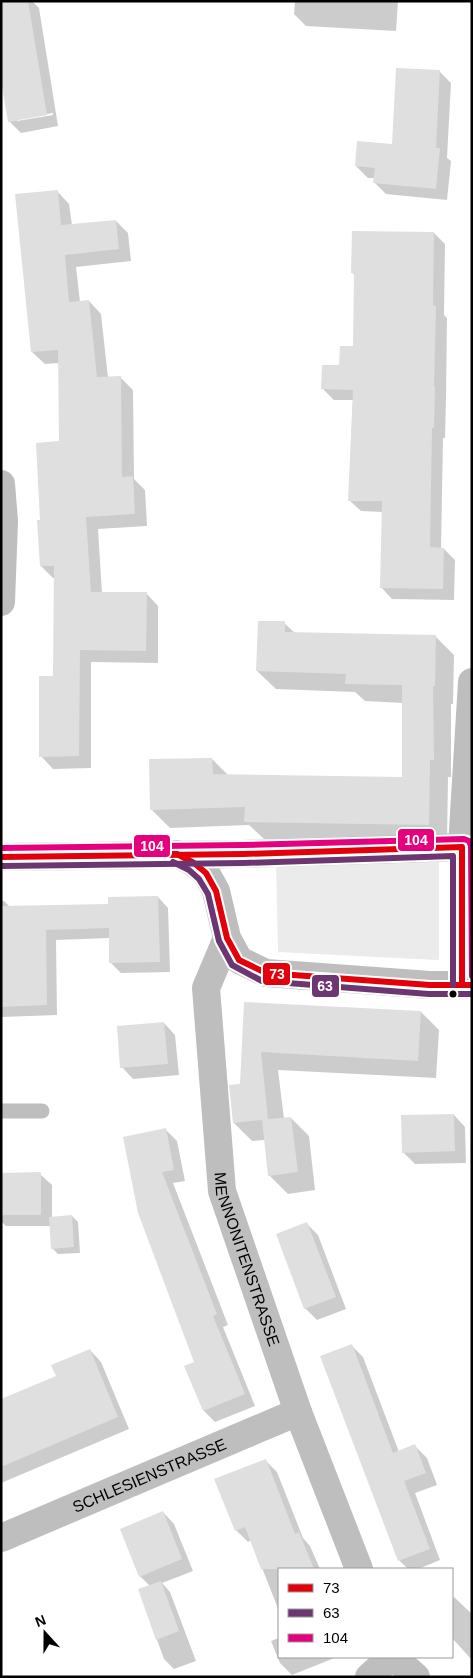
<svg xmlns="http://www.w3.org/2000/svg" width="473" height="1678" font-family="Helvetica,sans-serif">
  <style>
    .green { fill: #ebebeb }
    .shadow { fill: #0003; fill-rule: evenodd }
    .building { fill: #dfdfdf }
    .lines { fill: none; stroke-linecap: round; stroke-linejoin: round }
    .service { stroke: #bebebe; stroke-width: 15 }
    .minor { stroke: #bebebe; stroke-width: 28 }
    .tertiary { stroke: #bebebe; stroke-width: 28 }
    .bus-1-casing { stroke: #fff; stroke-width: 10 }
    .bus-2-casing { stroke: #fff; stroke-width: 10 }
    .bus-3-casing { stroke: #fff; stroke-width: 10 }
    .bus-1 { stroke: #e2000a; stroke-width: 6 }
    .bus-2 { stroke: #6c3770; stroke-width: 6 }
    .bus-3 { stroke: #e5007d; stroke-width: 6 }
    .bus-dot { fill: #000; stroke: #fff; stroke-width: 2 }
    .labels { text-anchor: middle; stroke-width: 4.5; stroke-linejoin: round; paint-order: stroke }
    .street-label { font-size: 16px; fill: #000; stroke: #fff }
    .line-badge { stroke: #fff; stroke-width: 2 }
    .badge-label { font-size: 14px; text-anchor: middle; font-weight: bold; fill: #fff }
  </style>
  <rect width="100%" height="100%" fill="#fff"/>
  <polygon class="green" points="439,859 439,960 278,952 276,862"/>
  <g class="shadow">
    <path d="M1,1H32L39,8L58,126L21,133L9,121ZM53,113V115L17,121V119Z"/>
    <polygon points="295,1 398,1 396,31 306,26 294,14"/>
    <polygon points="439,71 451,83 447,158 451,161 447,200 386,194 375,183 375,178 368,178 356,166 393,145"/>
    <polygon points="57,191 69,204 72,225 116,221 128,233 131,261 76,267 80,302 89,301 101,314 108,378 121,378 133,390 134,479 145,490 147,526 98,529 102,593 146,593 158,606 158,663 91,662 91,768 53,769 41,756 54,677 55,578 53,578 41,566 42,521 60,443 59,363 45,364 32,352"/>
    <polygon points="434,233 445,244 444,315 447,318 446,398 445,438 443,438 441,549 444,549 455,560 454,600 392,599 381,587 383,512 361,511 349,500 353,400 334,400 322,388 354,348 355,276 352,272"/>
    <polygon points="284,623 295,633 436,637 454,655 453,704 451,704 451,777 448,777 447,843 264,839 249,825 170,828 152,810 212,759 229,776 403,778 403,703 365,701 355,692 276,689 257,671"/>
    <polygon points="158,897 168,908 170,972 121,973 111,963 110,938 56,940 57,1015 1,1017 1,901 4,901 10,907 109,905"/>
    <polygon points="245,1003 421,1012 439,1030 436,1078 278,1070 284,1119 291,1118 309,1136 315,1190 288,1194 269,1175 265,1140 252,1141 234,1123 241,1085"/>
    <polygon points="164,1023 175,1035 179,1075 133,1079 122,1067"/>
    <polygon points="454,1115 465,1127 466,1163 415,1164 403,1152"/>
    <polygon points="166,1130 177,1141 185,1181 173,1183 228,1325 223,1327 255,1406 215,1422 204,1411 196,1363 139,1213"/>
    <polygon points="1,1174 40,1174 52,1185 52,1218 72,1216 78,1222 80,1253 58,1254 52,1248 51,1226 6,1226 1,1221"/>
    <polygon points="307,1224 318,1235 346,1309 317,1320 305,1308"/>
    <polygon points="351,1345 363,1357 399,1452 415,1446 427,1458 437,1485 415,1493 440,1560 418,1569 408,1569 399,1560"/>
    <polygon points="90,1350 101,1362 129,1429 1,1483 1,1400 58,1377"/>
    <polygon points="266,1461 277,1472 303,1538 310,1546 320,1569 279,1569 279,1611 251,1540 248,1542 236,1530"/>
    <polygon points="163,1512 174,1524 193,1571 162,1583 170,1592 196,1661 174,1669 164,1659 139,1590 150,1586 140,1576"/>
    <polygon points="454,1597 472,1614 472,1660 452,1638 452,1599"/>
    <polygon points="279,1638 279,1657 337,1657 292,1675 280,1663 271,1641"/>
  </g>
  <g class="building">
    <polygon points="1,1 28,1 47,115 8,122 1,80"/>
    <polygon points="396,68 440,70 436,148 440,148 436,189 373,183 375,168 355,166 357,141 392,144"/>
    <polygon points="58,190 61,225 116,220 119,249 65,255 69,302 89,300 97,377 121,376 122,477 133,476 135,514 86,517 91,592 147,592 146,651 80,650 79,756 39,757 39,676 53,676 54,566 40,566 37,520 40,520 36,443 59,441 58,350 31,352 15,194"/>
    <polygon points="352,231 434,232 433,305 436,306 434,386 435,386 434,428 432,428 430,547 444,548 443,589 380,588 382,501 348,501 353,390 321,389 322,365 339,365 340,346 353,346 354,273 351,273"/>
    <polygon points="258,621 285,621 285,632 436,635 435,686 433,686 434,760 430,760 429,825 244,822 245,807 150,810 149,759 212,758 213,774 402,777 402,685 345,684 346,674 256,671"/>
    <polygon points="158,896 160,962 109,963 109,928 46,930 47,1005 1,1007 1,906 108,904 108,897"/>
    <polygon points="244,1002 421,1011 418,1061 261,1052 268,1119 291,1117 298,1172 268,1176 262,1120 233,1123 229,1085 240,1084"/>
    <polygon points="164,1022 168,1064 120,1068 117,1026"/>
    <polygon points="454,1114 455,1151 402,1153 401,1115"/>
    <polygon points="166,1128 174,1170 162,1172 217,1314 213,1316 245,1394 203,1411 184,1366 194,1362 138,1213 123,1137"/>
    <polygon points="41,1172 41,1215 1,1215 1,1173"/>
    <polygon points="72,1215 74,1247 51,1249 49,1217"/>
    <polygon points="307,1222 336,1297 304,1309 276,1234"/>
    <polygon points="352,1344 393,1453 415,1444 426,1473 404,1481 430,1549 398,1561 320,1356"/>
    <polygon points="90,1349 118,1417 1,1467 1,1399 56,1376 51,1365"/>
    <polygon points="266,1459 295,1534 299,1532 314,1569 261,1569 245,1527 235,1531 214,1479"/>
    <polygon points="163,1511 182,1559 139,1577 120,1529"/>
    <polygon points="161,1581 179,1631 156,1640 138,1589"/>
  </g>
  <g class="lines">
    <polyline class="service" points="1,1111 42,1111"/>
    <g class="minor">
      <polyline points="1,484 4,521 1,602"/>
      <polyline points="243,854 462,847"/>
      <path id="s1" d="M227,938L206,988L222,1191L298,1412L359,1569"/>
      <polyline points="462,985 462,847 472,682"/>
      <path id="s2" d="M1,1538L298,1412"/>
      <polyline points="394,1657 416,1677"/>
      <polyline points="369,1677 391,1657"/>
    </g>
    <g class="tertiary">
      <polyline points="177,854 194,863 206,873 216,891 227,938 239,960 266,973 430,985 472,985"/>
      <polyline points="1,857 243,854"/>
    </g>
    <defs>
      <g id="bus-1">
        <polyline points="151,854 177,854 194,863 206,873 216,891 227,938 239,960 266,973 430,985 472,985"/>
        <polyline points="1,857 243,854 462,847 462,985"/>
      </g>
      <g id="bus-2">
        <polyline points="173,862 189,870 199,879 208,894 219,941 232,965 262,981 429,994 472,994"/>
        <polyline points="1,866 243,863 453,856 453,985"/>
      </g>
      <polyline id="bus-3" points="1,848 243,845 464,839 469,841 471,846 472,976"/>
    </defs>
    <use href="#bus-1" class="bus-1-casing"/>
    <use href="#bus-2" class="bus-2-casing"/>
    <use href="#bus-3" class="bus-3-casing"/>
    <use href="#bus-1" class="bus-1"/>
    <use href="#bus-2" class="bus-2"/>
    <use href="#bus-3" class="bus-3"/>
  </g>
  <circle class="bus-dot" cx="453" cy="994" r="4.5"/>
  <g class="labels">
    <g class="street-label">
      <text dy="6" stroke="none"><textPath href="#s1" startOffset="330">MENNONITENSTRASSE</textPath></text>
      <text dy="6" stroke="none"><textPath href="#s2" startOffset="161">SCHLESIENSTRASSE</textPath></text>
    </g>
  </g>
  <g class="line-badge">
    <rect x="397" y="828" width="38" height="24" rx="5" fill="#e5007d"/>
    <rect x="133" y="834" width="38" height="24" rx="5" fill="#e5007d"/>
    <rect x="262" y="962" width="29" height="24" rx="5" fill="#e2000a"/>
    <rect x="311" y="974" width="29" height="24" rx="5" fill="#6c3770"/>
  </g>
  <g class="badge-label">
    <text x="416" y="845">104</text>
    <text x="152" y="851">104</text>
    <text x="277" y="979">73</text>
    <text x="325" y="991">63</text>
  </g>
  <rect width="473" height="1678" fill="none" stroke="#000000" stroke-width="5"/>
  <rect x="278" y="1568" width="175" height="90" fill="#ffffff" stroke="#999999"/>
  <rect x="288" y="1584" width="25" height="8" fill="#e2000a" stroke="#999999"/>
  <text x="323" y="1593" font-size="15" fill="#000000">73</text>
  <rect x="288" y="1609" width="25" height="8" fill="#6c3770" stroke="#999999"/>
  <text x="323" y="1618" font-size="15" fill="#000000">63</text>
  <rect x="288" y="1634" width="25" height="8" fill="#e5007d" stroke="#999999"/>
  <text x="323" y="1643" font-size="15" fill="#000000">104</text>
  <g transform="translate(45 1633) rotate(339)" stroke="#ffffff" stroke-width="4" paint-order="stroke">
  <path d="M0-4L9 19L0 12L-9 19Z" fill="#000000"/>
  <text y="-8" font-size="14" font-weight="bold" text-anchor="middle" fill="#000000">N</text>
  </g>
</svg>
